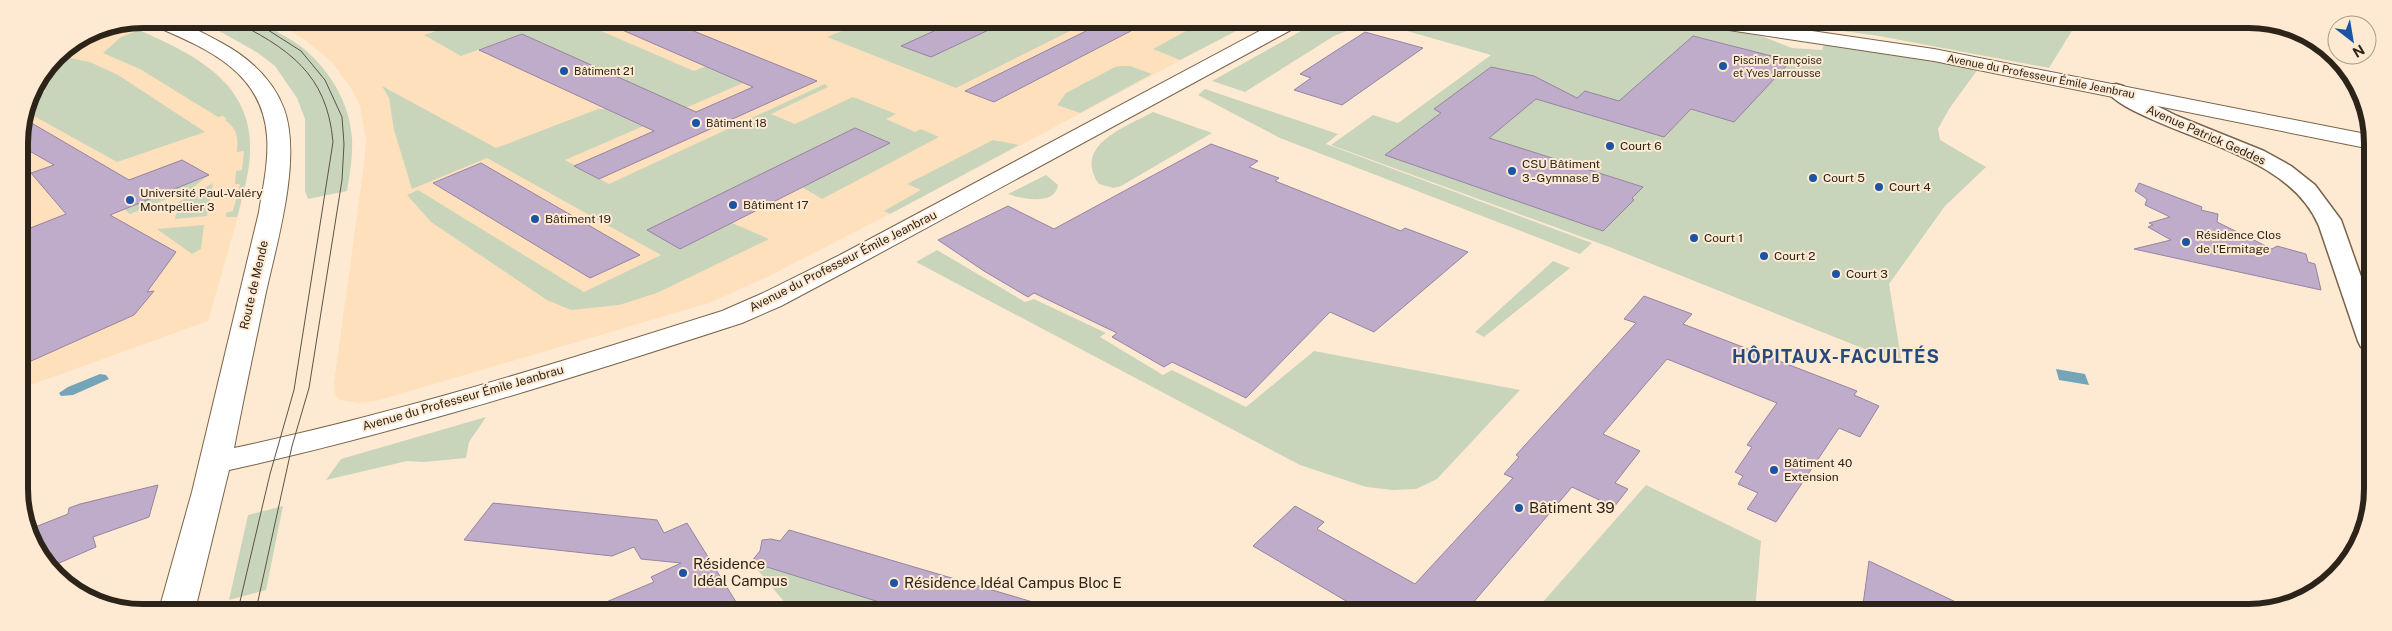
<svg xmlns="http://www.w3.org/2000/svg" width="2392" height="631" font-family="'Public Sans',sans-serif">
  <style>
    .built { fill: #fee0bc }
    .green { fill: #c8d5bb }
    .water { fill: #74a4b7 }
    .building { fill: #bfabca; stroke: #9784a1 }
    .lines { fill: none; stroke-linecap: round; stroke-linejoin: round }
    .street-casing { stroke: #796349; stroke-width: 3 }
    .secondary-casing { stroke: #796349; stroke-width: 2 }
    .street { fill: #fff; fill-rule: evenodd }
    .secondary { fill: #fff; fill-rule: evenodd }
    .tram { stroke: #5d5244; stroke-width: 1 }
    .poi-dot { fill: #1b53a5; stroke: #feead2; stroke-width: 2 }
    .labels { text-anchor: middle; stroke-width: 4; stroke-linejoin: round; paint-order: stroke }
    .far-poi-label { font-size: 11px; fill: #2d2419; stroke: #feead2; text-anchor: start }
    .far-street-label { font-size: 11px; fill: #2d2419; stroke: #feead2 }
    .street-label { font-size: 12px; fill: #2d2419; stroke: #feead2 }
    .poi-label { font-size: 12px; fill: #2d2419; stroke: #feead2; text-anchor: start }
    .near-poi-label { font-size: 15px; fill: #2d2419; stroke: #feead2; text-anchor: start }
    .district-label { font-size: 18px; font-weight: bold; letter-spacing: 1px; fill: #25497f; stroke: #feead2 }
    .rim { fill: none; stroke: #2d2419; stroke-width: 6 }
  </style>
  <rect width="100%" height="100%" fill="#feead2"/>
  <g class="built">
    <polygon points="265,19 1257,20 890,214 767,277 709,303 376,401 360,403 340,400 335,394 334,383 364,164 366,140 360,106 352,90 332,62 301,37"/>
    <polygon points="123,23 191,55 214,71 231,88 243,112 250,152 246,183 237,220 208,321 20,389 19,135 28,95 55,55 96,28"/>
  </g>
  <g class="green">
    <path d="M198,19C213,19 237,16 251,19C263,21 275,31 285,36C322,57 349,96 352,138C353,156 350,173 347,191L308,199L305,191V119L297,98L275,66L258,53Z"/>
    <polygon points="472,19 573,19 694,71 743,51 780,67 565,160 609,184 825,84 828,87 771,114 795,124 853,97 896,114 886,119 915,132 921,129 939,137 822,199 802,187 889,143 855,128 648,230 680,249 732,223 769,239 657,293 619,305 571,310 547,300 431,222 407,195 418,190 584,292 661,255 487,158 412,189 394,130 389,98 382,86 496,148 598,109 607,109 522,34 461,56 424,35"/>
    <polygon points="869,20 1092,20 956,88 827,37"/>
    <polygon points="1206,20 1257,20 1180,60 1153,49"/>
    <polygon points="1326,20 1659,20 1729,29 1764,37 1792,48 1822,50 1824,44 1978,69 1949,109 1938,129 1940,140 1986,167 1945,206 1889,284 1902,364 1612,248 1331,145 1373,115 1398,123 1491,55 1372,21 1334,36 1245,92 1212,81 1310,26"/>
    <polygon points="1795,21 2078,21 2049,68 1879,36 1793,24"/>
    <path d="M139,30C193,54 254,83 250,153C249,174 243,196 237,217H226V213L233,211L240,184H235L236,171L242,170L244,151L237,152C238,137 238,130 225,120L227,119L223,116L218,117L140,69L103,53L121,37Z"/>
    <polygon points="55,55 90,62 118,75 205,132 117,162 25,111 28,97 46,91 36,84"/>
    <polygon points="1122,66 1130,66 1152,74 1080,113 1057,105 1066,93 1115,67"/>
    <polygon points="1205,89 1338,134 1326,144 1592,243 1580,254 1280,138 1198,95"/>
    <path d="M1153,112L1212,133L1121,186L1113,188L1099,184C1072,145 1126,127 1153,112Z"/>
    <polygon points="993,140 1019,145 890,214 884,211 921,190 907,184"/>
    <polygon points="209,175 191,189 130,214 124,209"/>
    <path d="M1046,175L1058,185C1055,206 1022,199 1008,194Z"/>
    <polygon points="213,183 207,216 175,219 179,202"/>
    <polygon points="204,225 201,249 192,254 157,229"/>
    <polygon points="937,250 1025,302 1034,299 1106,333 1100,337 1163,375 1172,370 1246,407 1314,351 1520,390 1437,479 1416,489 1393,490 1366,487 1300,465 916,262"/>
    <polygon points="1553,261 1570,268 1484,337 1475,332"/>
    <polygon points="486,417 469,442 466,458 424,462 407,461 326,480 341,459"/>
    <polygon points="1646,485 1761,541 1755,611 1535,611"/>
    <polygon points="283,506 266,590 229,600 248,515"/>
    <polygon points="751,562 908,611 791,610"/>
  </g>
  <g class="water">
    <polygon points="2056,369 2085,374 2089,385 2059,380"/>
    <polygon points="100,374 106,375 109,379 73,395 61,396 59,393 68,387"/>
  </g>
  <g class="building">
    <polygon points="597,19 664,19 817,81 599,179 574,166 654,131 479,50 522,34 696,112 753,87"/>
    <polygon points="958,20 1010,20 931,57 901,46"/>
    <polygon points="1108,20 1152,20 994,102 965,91"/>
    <polygon points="1365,32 1423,48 1342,105 1294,90 1311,78 1300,74"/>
    <polygon points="1693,36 1791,61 1734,122 1691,109 1664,137 1536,99 1489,138 1643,187 1632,198 1634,200 1603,231 1385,155 1441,113 1434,109 1491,67 1534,76 1577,98 1585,91 1619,101"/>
    <polygon points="23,118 129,180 182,160 209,175 110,215 176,252 147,292 154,291 134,315 20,366 20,232 66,214 31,173 54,165 19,145"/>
    <polygon points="855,128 890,143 680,249 647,230"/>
    <polygon points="1211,144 1258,161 1249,167 1279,178 1275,181 1401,231 1405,228 1468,252 1374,332 1330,312 1246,398 1172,362 1164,367 1112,337 1117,333 1034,293 1028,297 984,271 938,240 1008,206 1054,229"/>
    <polygon points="481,163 640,255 590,278 433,183"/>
    <polygon points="2139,183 2202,207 2201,210 2218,214 2217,222 2272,249 2277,246 2306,254 2308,262 2315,264 2321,290 2134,249 2171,240 2148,227 2153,225 2149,223 2170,217 2145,205 2147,199 2135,191"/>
    <polygon points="1644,296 1692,314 1683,324 1857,391 1854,395 1879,406 1860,437 1839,428 1776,522 1747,509 1758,493 1738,484 1743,476 1735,472 1752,447 1747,445 1777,403 1667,359 1603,434 1640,451 1615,483 1628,489 1614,507 1572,487 1466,611 1363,611 1253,546 1295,506 1324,522 1317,529 1415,584 1513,478 1504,474 1519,457 1516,455 1636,323 1624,319"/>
    <polygon points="158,485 149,517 93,537 96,547 50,567 30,529 68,514 69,508 80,504"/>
    <polygon points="493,503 657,520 664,533 687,523 741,610 587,610 654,582 651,577 681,563 641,559 634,547 612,556 464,540"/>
    <polygon points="789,530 1043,605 1043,611 908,611 751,562 760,551 762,540 771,539 780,541"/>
    <polygon points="1869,561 1977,612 1862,612"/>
  </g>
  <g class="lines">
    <defs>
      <path id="street" d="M2116,84L2123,86L2149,102L2177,116L2264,151L2291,166L2315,185L2341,220L2371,305V349L2361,347L2358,341L2319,226C2292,162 2203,144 2147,117C2134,111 2114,102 2106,90L2109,86Z"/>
      <g id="secondary">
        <path d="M145,19C176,17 194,28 220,42C248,57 273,79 284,109C302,158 277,242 266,292C255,344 244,396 234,448C399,413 561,362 722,311L761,294L840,255L1280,20H1304L1302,24L858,265L781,306L742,323C573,378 402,432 229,470L195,610H159L192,492L259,212C263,187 269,162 267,136C262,69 203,47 148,23Z"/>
        <polygon points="1700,21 1744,21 1934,49 2371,135 2371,149 1934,61 1709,27 1702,25"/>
      </g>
    </defs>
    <use href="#street" class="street-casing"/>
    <use href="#secondary" class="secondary-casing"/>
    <use href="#street" class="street"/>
    <use href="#secondary" class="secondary"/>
    <g class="tram">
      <path d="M230,19C288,48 327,73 333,142L294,390L270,474L238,610"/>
      <polyline points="256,610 292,446 309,388 342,180 344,144 342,117 325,80 301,51 268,30"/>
    </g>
  </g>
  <g class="poi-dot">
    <circle cx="1723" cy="66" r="5"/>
    <circle cx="564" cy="71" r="5"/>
    <circle cx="696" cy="123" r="5"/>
    <circle cx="1610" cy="146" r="5"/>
    <circle cx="1512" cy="171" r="5"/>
    <circle cx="1813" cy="178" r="5"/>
    <circle cx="1879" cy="187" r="5"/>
    <circle cx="130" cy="200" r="5"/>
    <circle cx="733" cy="205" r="5"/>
    <circle cx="535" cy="219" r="5"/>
    <circle cx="1694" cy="238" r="5"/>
    <circle cx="2186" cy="242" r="5"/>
    <circle cx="1764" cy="256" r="5"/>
    <circle cx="1836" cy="274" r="5"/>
    <circle cx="1774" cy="470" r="5"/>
    <circle cx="1519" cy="508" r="5"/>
    <circle cx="683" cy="573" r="5"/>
    <circle cx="894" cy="583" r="5"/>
  </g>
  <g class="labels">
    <g class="far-poi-label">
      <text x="1733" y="64">Piscine Françoise<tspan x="1733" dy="13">et Yves Jarrousse</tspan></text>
      <text x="574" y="75">Bâtiment 21</text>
      <text x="706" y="127">Bâtiment 18</text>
    </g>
    <g class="far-street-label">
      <text transform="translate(2041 76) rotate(11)" y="4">Avenue du Professeur Émile Jeanbrau</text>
    </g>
    <g class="street-label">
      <text transform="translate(2206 135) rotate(24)" y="4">Avenue Patrick Geddes</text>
      <text transform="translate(843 261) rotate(-27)" y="4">Avenue du Professeur Émile Jeanbrau</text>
      <text transform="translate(254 285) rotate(-77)" y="4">Route de Mende</text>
      <text transform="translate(463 398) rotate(-16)" y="4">Avenue du Professeur Émile Jeanbrau</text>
    </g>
    <g class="poi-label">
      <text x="1620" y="150">Court 6</text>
      <text x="1522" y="168">CSU Bâtiment<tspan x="1522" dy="14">3 - Gymnase B</tspan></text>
      <text x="1823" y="182">Court 5</text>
      <text x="1889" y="191">Court 4</text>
      <text x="140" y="197">Université Paul-Valéry<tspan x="140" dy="14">Montpellier 3</tspan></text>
      <text x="743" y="209">Bâtiment 17</text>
      <text x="545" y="223">Bâtiment 19</text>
      <text x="2196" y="239">Résidence Clos<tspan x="2196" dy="14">de l'Ermitage</tspan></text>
      <text x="1704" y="242">Court 1</text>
      <text x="1774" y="260">Court 2</text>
      <text x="1846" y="278">Court 3</text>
      <text x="1784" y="467">Bâtiment 40<tspan x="1784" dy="14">Extension</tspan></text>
    </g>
    <g class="near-poi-label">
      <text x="1529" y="513">Bâtiment 39</text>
      <text x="693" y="569">Résidence<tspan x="693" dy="17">Idéal Campus</tspan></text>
      <text x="904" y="588">Résidence Idéal Campus Bloc E</text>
    </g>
    <g class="district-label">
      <text x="1836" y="363">HÔPITAUX-FACULTÉS</text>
    </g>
  </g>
  <path d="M0 0H2392V631H0ZM143 28H2249A115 115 0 0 1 2364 143V489A115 115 0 0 1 2249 604H143A115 115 0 0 1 28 489V143A115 115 0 0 1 143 28Z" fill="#feead2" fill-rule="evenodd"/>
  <path class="rim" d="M143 28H2249A115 115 0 0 1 2364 143V489A115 115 0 0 1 2249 604H143A115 115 0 0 1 28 489V143A115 115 0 0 1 143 28Z"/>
  <g transform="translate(2352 40) rotate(149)"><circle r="24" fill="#feead2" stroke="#aa9b88"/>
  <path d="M0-4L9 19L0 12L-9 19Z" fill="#1b53a5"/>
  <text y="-8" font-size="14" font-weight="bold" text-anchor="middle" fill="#2d2419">N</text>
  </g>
</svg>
